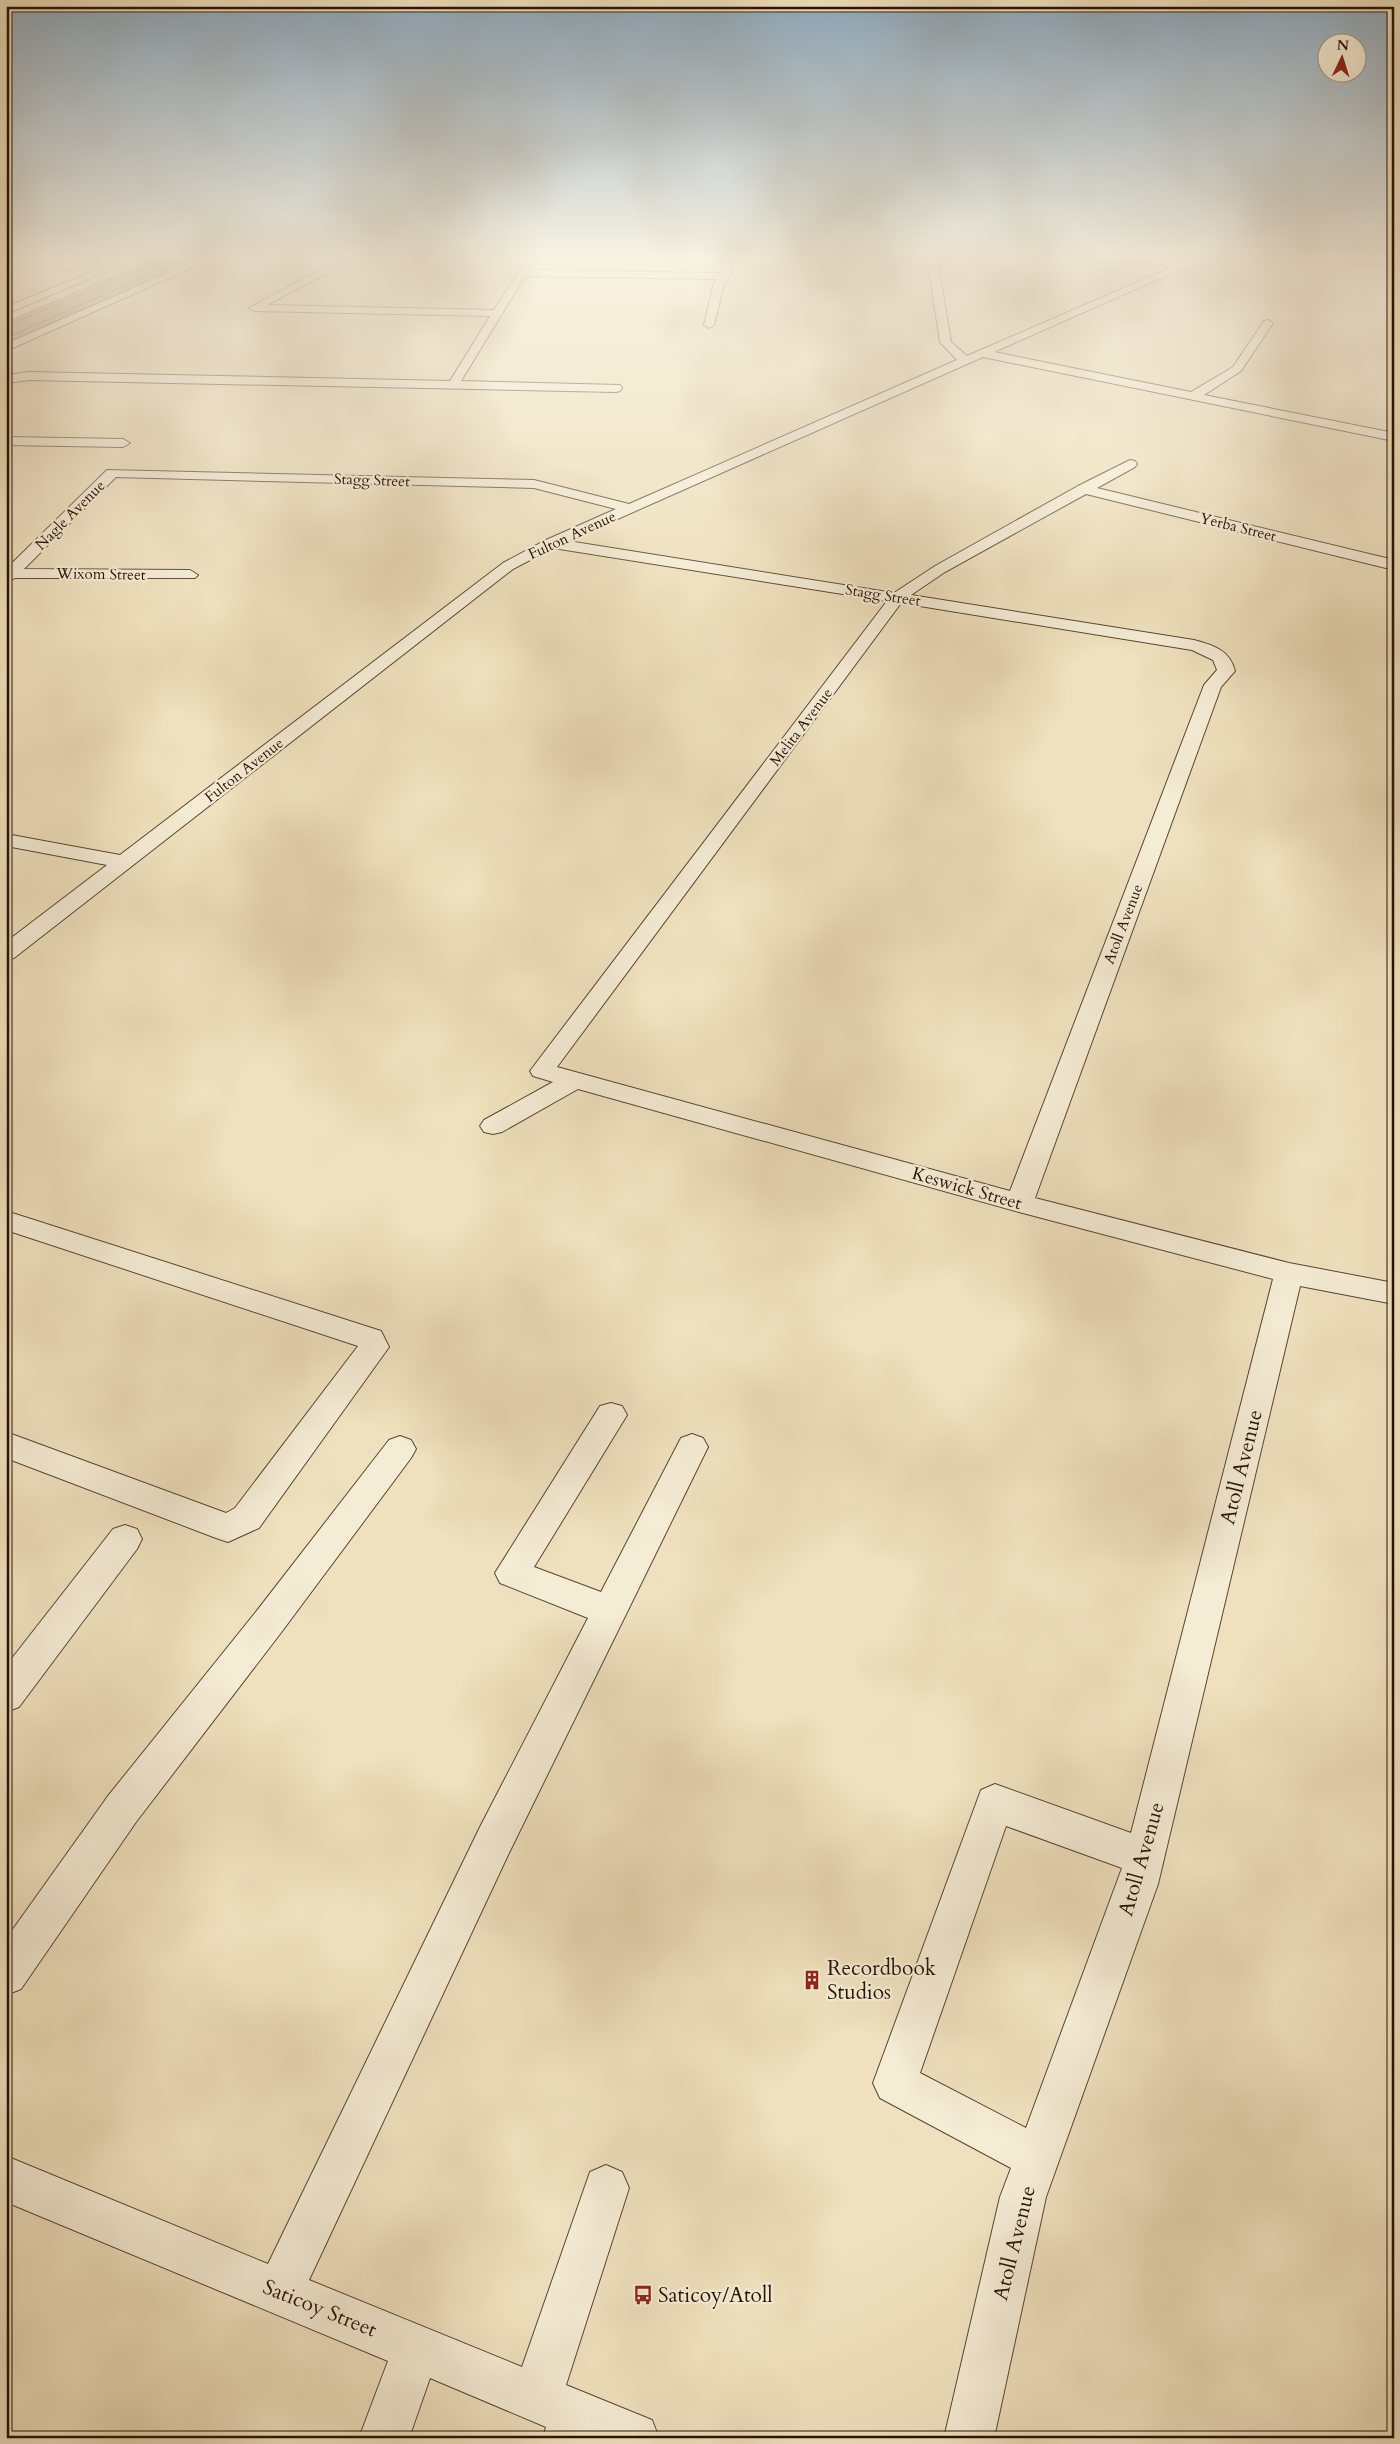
<svg xmlns="http://www.w3.org/2000/svg" width="1400" height="2444" font-family="Cardo,serif">
  <style>
    .water { fill: #ab9b7f; stroke: #76654f }
    .lines { fill: none; stroke-linecap: round; stroke-linejoin: round }
    .shore { stroke: #695742; stroke-width: 1 }
    .minor-casing { stroke: #594634; stroke-width: 2 }
    .minor { fill: #f5ecd5; fill-rule: evenodd }
    .labels { text-anchor: middle; stroke-width: 4.5; stroke-linejoin: round; paint-order: stroke }
    .far-street-label { font-size: 15px; fill: #271306; stroke: #f5ecd5 }
    .street-label { font-size: 18px; fill: #271306; stroke: #f5ecd5 }
    .near-street-label { font-size: 21px; fill: #271306; stroke: #f5ecd5 }
    .near-poi-label { font-size: 21px; fill: #271306; stroke: #f5ecd5; text-anchor: start }
  </style>
  <rect width="100%" height="100%" fill="#efe1be"/>
  <filter id="stains"><feTurbulence type="fractalNoise" baseFrequency=".004" numOctaves="4"/><feColorMatrix values="0 0 0 0 .2 0 0 0 0 .09 0 0 0 0 .02 0 0 0 .5 -.17"/></filter>
  <radialGradient id="worn" r=".72"><stop offset=".6" stop-color="#630" stop-opacity="0"/><stop offset="1" stop-color="#630" stop-opacity=".3"/></radialGradient>
  <polygon class="water" points="159,257 202,257 6,344 6,322"/>
  <g class="lines">
    <g class="shore">
      <polyline points="6,326 155,264 159,257"/>
      <polyline points="6,338 189,257"/>
    </g>
    <defs>
      <g id="minor">
        <polygon points="92,257 102,258 74,270 6,269 6,263 73,264"/>
        <polygon points="129,257 141,257 6,314 6,307"/>
        <polygon points="204,257 216,257 6,351 6,344"/>
        <polygon points="528,257 536,259 529,270 721,273 725,257 735,257 730,276 724,284 714,325 709,328 704,325 714,283 717,279 525,276 461,381 620,385 622,388 620,391 616,392 29,380 6,383 6,375 29,372 450,381 490,316 254,311 249,308 331,264 336,267 334,269 267,305 494,310"/>
        <path d="M927,257H937L951,342L967,356L1172,267L1141,262L1020,260L1015,257H1144L1184,264L1210,257H1224L1222,259L1172,273L994,352L1191,392L1233,367L1264,321L1268,320L1273,323L1241,371L1204,395L1394,433V441L983,357L568,541L894,593L935,566L1078,486L1130,460L1135,461L1137,464L1135,467L1097,488L1394,560V570L1086,494L945,572L911,595L1194,640C1213,645 1230,650 1235,671L1221,687L1035,1198L1289,1263L1394,1283V1304L1300,1286L1158,1884L1046,2197L994,2438H944L1000,2197L1011,2168L880,2098L873,2083L981,1790L995,1784L1131,1833L1273,1279L1019,1212L578,1089L502,1132L493,1134L484,1132L480,1126L484,1120L553,1082L533,1076L530,1071L887,601L553,548L513,569L14,958L6,960V942L107,865L6,846V834L120,855L503,563L546,540L616,509L534,488L116,477L24,569L190,570L198,575L195,578H15L6,583V569L107,470L534,480L629,504L957,360L940,342ZM901,603L1192,650L1213,660L1217,670L1204,685L1010,1191L557,1067ZM1006,1826L1122,1868L1026,2128L920,2073Z"/>
        <polygon points="1279,257 1394,260 1394,266 1284,260"/>
        <polygon points="6,437 123,439 130,443 123,447 6,445"/>
        <polygon points="6,1211 381,1331 389,1347 259,1528 228,1542 216,1538 6,1458 6,1432 226,1513 235,1508 358,1346 6,1230"/>
        <polygon points="611,1403 622,1406 627,1415 534,1567 601,1592 681,1438 692,1434 703,1438 708,1447 508,1855 309,2280 522,2367 590,2172 606,2165 622,2172 629,2188 566,2385 652,2420 659,2438 543,2438 546,2427 430,2378 409,2438 359,2438 388,2361 6,2202 6,2156 268,2264 480,1827 588,1618 500,1583 495,1573 600,1406"/>
        <polygon points="400,1436 411,1440 416,1449 411,1458 283,1630 136,1822 21,1989 6,1995 6,1939 108,1796 259,1608 389,1440"/>
        <polygon points="125,1525 137,1529 142,1539 137,1549 19,1707 6,1712 6,1666 113,1529"/>
      </g>
    </defs>
    <use href="#minor" class="minor-casing"/>
    <use href="#minor" class="minor"/>
  </g>
  <linearGradient id="sky" x2="0" y2="1"><stop stop-color="#8faabe"/><stop offset="0.43" stop-color="#f8f2e2"/><stop offset="1" stop-color="#f8f2e2" stop-opacity="0"/></linearGradient>
  <rect width="1400" height="599" fill="url(#sky)"/>
  <defs>
    <symbol id="building-bare" viewBox="-9 -9 18 18"><path d="M-4-6H4V6H1V3H-1V6H-4ZM-2.5-4.3h1.7v1.8h-1.7ZM.8-4.3h1.7v1.8H.8ZM-2.5-1h1.7V.8h-1.7ZM.8-1h1.7V.8H.8Z" fill="#8f2418" stroke="#f5ecd5" stroke-width="2.5" paint-order="stroke"/></symbol>
    <symbol id="bus-bare" viewBox="-9 -9 18 18"><path d="M-5-6H5V4H4V6H2V4H-2V6H-4V4H-5ZM-3.5-4V0h7V-4ZM-3.5 1.2v1.5H-2V1.2ZM2 1.2v1.5H3.5V1.2Z" fill="#8f2418" stroke="#f5ecd5" stroke-width="2.5" paint-order="stroke"/></symbol>
  </defs>
  <g fill-rule="evenodd">
    <use href="#building-bare" x="798" y="1966" width="28" height="28"/>
    <use href="#bus-bare" x="629" y="2281" width="28" height="28"/>
  </g>
  <g class="labels">
    <g class="far-street-label">
      <text transform="translate(372 480) rotate(2)" y="5">Stagg Street</text>
      <text transform="translate(70 515) rotate(-45)" y="5">Nagle Avenue</text>
      <text transform="translate(1238 527) rotate(14)" y="5">Yerba Street</text>
      <text transform="translate(572 535) rotate(-25)" y="5">Fulton Avenue</text>
      <text transform="translate(101 574) rotate(1)" y="5">Wixom Street</text>
      <text transform="translate(883 595) rotate(9)" y="5">Stagg Street</text>
      <text transform="translate(801 727) rotate(-53)" y="5">Melita Avenue</text>
      <text transform="translate(244 770) rotate(-38)" y="5">Fulton Avenue</text>
      <text transform="translate(1123 924) rotate(-69)" y="5">Atoll Avenue</text>
    </g>
    <g class="street-label">
      <text transform="translate(967 1188) rotate(16)" y="6">Keswick Street</text>
    </g>
    <g class="near-street-label">
      <text transform="translate(1241 1467) rotate(-76)" y="7">Atoll Avenue</text>
      <text transform="translate(1141 1859) rotate(-74)" y="7">Atoll Avenue</text>
      <text transform="translate(1014 2243) rotate(-76)" y="7">Atoll Avenue</text>
      <text transform="translate(320 2308) rotate(22)" y="7">Saticoy Street</text>
    </g>
    <g class="near-poi-label">
      <text x="827" y="1975">Recordbook<tspan x="827" dy="24">Studios</tspan></text>
      <text x="658" y="2302">Saticoy/Atoll</text>
    </g>
  </g>
  <rect width="1400" height="2444" fill="none" stroke="#efe1be" stroke-width="25"/>
  <rect x="8" y="8" width="1385" height="2429" fill="none" stroke="#271306" stroke-width="2.5"/>
  <rect x="12" y="12" width="1375" height="2419" fill="none" stroke="#271306"/>
  <g transform="translate(1342 58) rotate(4)"><circle r="24" fill="#f5ecd5" stroke="#a39582"/>
  <path d="M0-4L9 19L0 12L-9 19Z" fill="#8f2418"/>
  <text y="-8" font-size="14" font-weight="bold" text-anchor="middle" fill="#271306">N</text>
  </g>
  <rect width="100%" height="100%" filter="url(#stains)"/>
  <rect width="100%" height="100%" fill="url(#worn)"/>
</svg>
